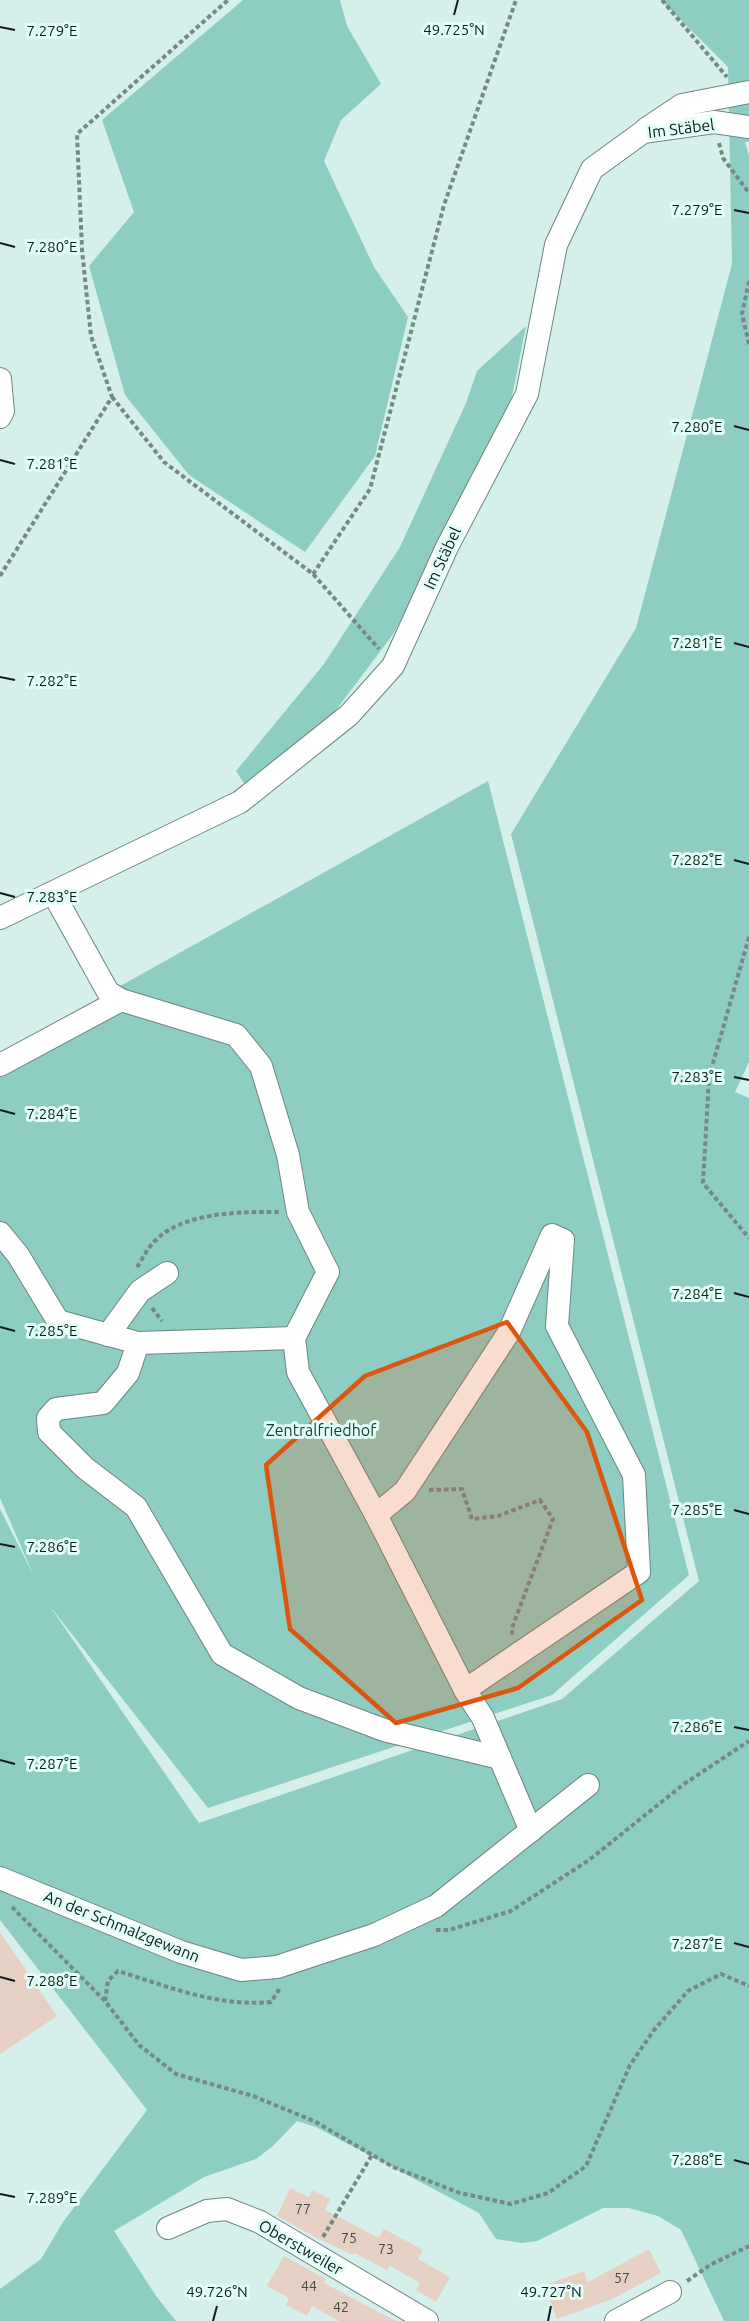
<svg xmlns="http://www.w3.org/2000/svg" width="749" height="2321" font-family="Ubuntu,sans-serif">
  <style>
    .green { fill: #8ecdc2 }
    .building { fill: #e6d0c4 }
    .lines { fill: none; stroke-linecap: round; stroke-linejoin: round }
    .minor-casing { stroke: #6d8581; stroke-width: 24 }
    .path { stroke: #768986; stroke-width: 4; stroke-dasharray: 4.5 3; stroke-linecap: butt }
    .minor { stroke: #fff; stroke-width: 22 }
    .marked { fill: #dd560d; fill-opacity: 0.2; stroke: #dd560d; stroke-width: 4.5; stroke-linejoin: round }
    .ticks { fill: none; stroke: #111b19; stroke-width: 2 }
    .labels { text-anchor: middle; stroke-width: 6; stroke-linejoin: round; paint-order: stroke }
    .number-label { font-size: 14px; fill: #464844 }
    .street-label { font-size: 16px; fill: #111b19; stroke: #e2fef9 }
    .park-label { font-size: 16px; fill: #173e39; stroke: #e2fef9 }
    .ticks-label { font-size: 15px; text-anchor: middle; fill: #111b19; stroke: #e2fef9; stroke-width: 6; stroke-linejoin: round; paint-order: stroke }
  </style>
  <rect width="100%" height="100%" fill="#d5f0eb"/>
  <g class="green">
    <polygon points="243,0 340,0 347,26 381,84 341,120 324,161 374,267 408,317 375,456 305,552 189,475 125,395 89,266 134,212 102,120"/>
    <polygon points="661,0 749,0 749,142 745,142 749,156 749,1062 735,1092 749,1098 749,2321 724,2321 681,2230 658,2216 629,2208 603,2208 537,2241 522,2243 496,2239 479,2213 316,2127 297,2121 273,2146 256,2159 204,2177 114,2231 156,2296 176,2321 0,2321 0,2289 41,2259 63,2222 147,2110 0,1920 0,1509 33,1574 0,1498 0,1053 488,781 689,1575 552,1695 208,1808 49,1605 199,1823 562,1699 699,1581 511,834 636,628 732,264 728,67"/>
    <polygon points="526,326 508,417 394,633 333,714 245,785 236,771 324,664 400,547 466,403 477,371"/>
  </g>
  <g class="building">
    <polygon points="0,1932 57,2016 0,2054"/>
    <polygon points="290,2188 309,2197 312,2190 330,2199 325,2210 379,2238 384,2229 423,2250 418,2259 450,2277 436,2302 416,2290 420,2283 390,2266 387,2270 354,2253 353,2255 319,2239 277,2216"/>
    <polygon points="649,2249 661,2273 612,2299 557,2319 545,2285 584,2271 588,2282"/>
    <polygon points="284,2256 326,2279 324,2283 396,2321 339,2321 312,2306 307,2316 286,2305 289,2298 267,2286"/>
  </g>
  <g class="lines">
    <defs>
      <g id="minor">
        <polyline points="646,129 682,105 749,92"/>
        <polyline points="0,379 3,411 0,417"/>
        <polyline points="53,893 108,992 121,1000 236,1035 261,1066 288,1155 298,1212 328,1272 294,1338 298,1372 376,1515 465,1690 483,1718 531,1831"/>
        <polyline points="0,918 240,802 349,715 393,666 447,547 527,394 556,245 592,169 643,132 714,122 749,127"/>
        <polyline points="0,1065 121,1000"/>
        <polyline points="0,1233 18,1255 58,1321 138,1343 294,1338"/>
        <polyline points="108,1335 140,1291 167,1273"/>
        <polyline points="138,1343 128,1373 103,1403 56,1409 48,1418 49,1432 85,1468 136,1507 222,1654 299,1698 384,1730 500,1758"/>
        <polyline points="376,1515 405,1491 509,1332 552,1235 563,1240 557,1326 634,1475 639,1572 465,1690"/>
        <polyline points="0,1878 181,1952 241,1970 277,1967 374,1935 436,1906 588,1785"/>
        <polyline points="168,2228 207,2211 227,2209 260,2222 427,2321"/>
        <polyline points="616,2321 670,2292"/>
      </g>
    </defs>
    <use href="#minor" class="minor-casing"/>
    <g class="path">
      <polyline points="662,0 727,77"/>
      <polyline points="719,143 723,158 749,193"/>
      <polyline points="749,281 742,314 749,344"/>
      <polyline points="112,397 164,462 313,574 379,649"/>
      <polyline points="313,574 370,489 444,205 516,0"/>
      <polyline points="0,576 112,397 91,336 82,250 77,134 228,0"/>
      <polyline points="749,937 709,1077 703,1183 749,1238"/>
      <path d="M137,1267C142,1260 146,1251 152,1244C181,1211 239,1212 280,1212"/>
      <polyline points="152,1308 162,1321"/>
      <polyline points="429,1490 462,1489 472,1519 498,1516 540,1500 553,1519 512,1628 512,1635"/>
      <polyline points="12,1907 105,2001 139,2045 176,2074 253,2096 314,2121 393,2167 460,2193 511,2204 548,2193 586,2166 630,2065 654,2030 688,1991 721,1974 749,1986"/>
      <polyline points="436,1930 449,1930 511,1911 589,1860 684,1784 749,1741"/>
      <path d="M105,2001L108,1981L118,1971C169,1987 218,2007 271,2002L280,1988"/>
      <polyline points="323,2237 372,2155"/>
      <polyline points="687,2281 710,2265 749,2246"/>
    </g>
    <use href="#minor" class="minor"/>
  </g>
  <path class="marked" d="M507,1322L587,1432L642,1600L518,1688L396,1723L290,1629L266,1465L365,1376Z"/>
  <path class="ticks" d="M454,15L458,0M0,27L15,30M734,210L749,213M0,243L15,247M734,426L749,430M0,460L15,464M734,643L749,647M0,677L15,680M734,860L749,864M0,893L15,897M734,1077L749,1080M0,1110L15,1114M734,1293L749,1297M0,1327L15,1331M734,1510L749,1514M0,1544L15,1547M734,1727L749,1730M0,1760L15,1764M734,1943L749,1947M0,1977L15,1981M734,2160L749,2164M0,2194L15,2197M213,2321L217,2306M548,2321L551,2306"/>
  <g class="labels">
    <g class="number-label">
      <text x="303" y="2214">77</text>
      <text x="349" y="2243">75</text>
      <text x="386" y="2254">73</text>
      <text x="622" y="2283">57</text>
      <text x="309" y="2291">44</text>
      <text x="341" y="2312">42</text>
    </g>
    <g class="street-label">
      <text transform="translate(681 128) rotate(-7)" y="6">Im Stäbel</text>
      <text transform="translate(442 558) rotate(-65)" y="6">Im Stäbel</text>
      <text transform="translate(122 1926) rotate(22)" y="6">An der Schmalzgewann</text>
      <text transform="translate(301 2247) rotate(30)" y="6">Oberstweiler</text>
    </g>
    <g class="park-label">
      <text x="321" y="1436">Zentralfriedhof</text>
    </g>
  </g>
  <g class="ticks-label">
    <text x="454" y="35">49.725°N</text>
    <text x="52" y="36">7.279°E</text>
    <text x="697" y="215">7.279°E</text>
    <text x="52" y="252">7.280°E</text>
    <text x="697" y="432">7.280°E</text>
    <text x="52" y="469">7.281°E</text>
    <text x="697" y="648">7.281°E</text>
    <text x="52" y="686">7.282°E</text>
    <text x="697" y="865">7.282°E</text>
    <text x="52" y="902">7.283°E</text>
    <text x="697" y="1082">7.283°E</text>
    <text x="52" y="1119">7.284°E</text>
    <text x="697" y="1299">7.284°E</text>
    <text x="52" y="1336">7.285°E</text>
    <text x="697" y="1515">7.285°E</text>
    <text x="52" y="1552">7.286°E</text>
    <text x="697" y="1732">7.286°E</text>
    <text x="52" y="1769">7.287°E</text>
    <text x="697" y="1949">7.287°E</text>
    <text x="52" y="1986">7.288°E</text>
    <text x="697" y="2165">7.288°E</text>
    <text x="52" y="2203">7.289°E</text>
    <text x="217" y="2297">49.726°N</text>
    <text x="551" y="2297">49.727°N</text>
  </g>
</svg>
